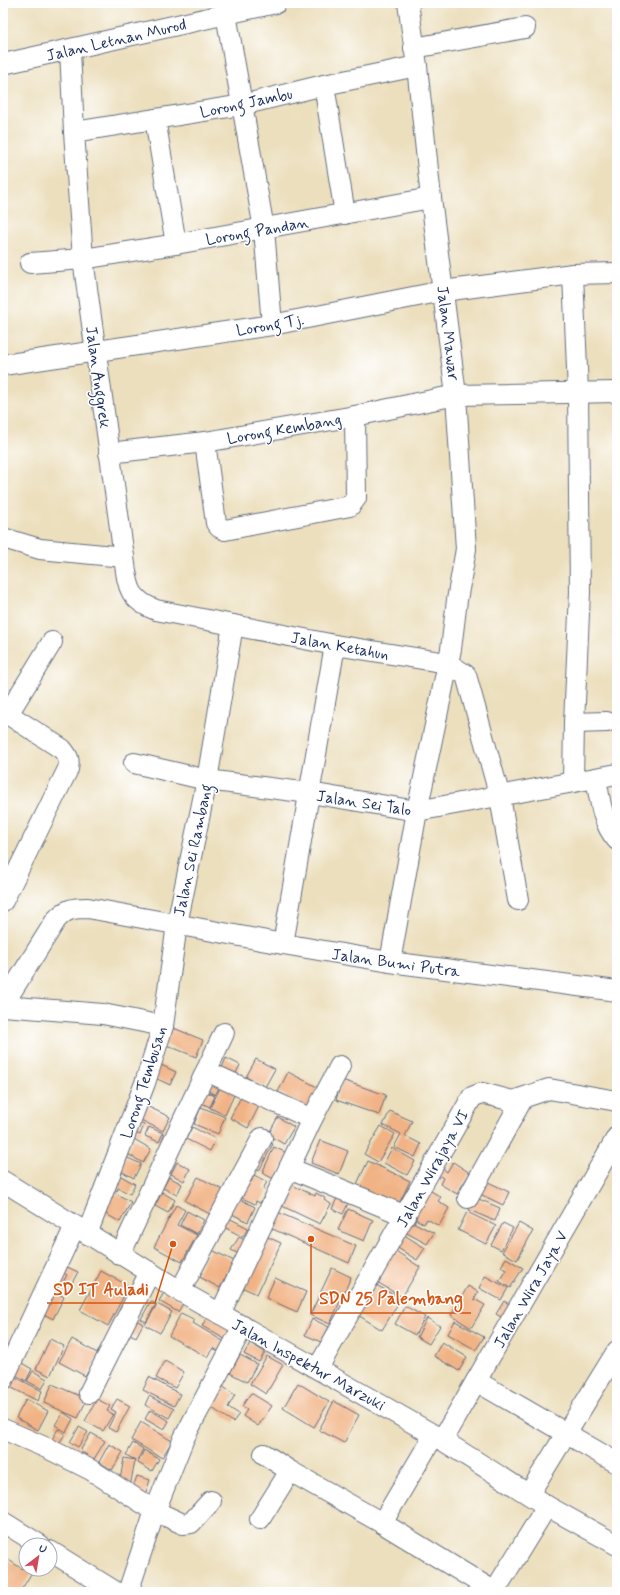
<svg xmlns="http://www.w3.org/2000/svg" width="620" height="1595" font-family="Mynerve,sans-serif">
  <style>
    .building { fill: #f1b385 }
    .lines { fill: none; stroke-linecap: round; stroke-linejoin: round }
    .minor-casing { stroke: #646d7f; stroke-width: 22 }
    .minor { stroke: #fff; stroke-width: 20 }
    .labels { text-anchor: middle; stroke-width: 3; stroke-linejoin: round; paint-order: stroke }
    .street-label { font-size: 16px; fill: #1b2f5e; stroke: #fff }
    .leader { fill: none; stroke: #d45514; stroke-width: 1.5 }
    .callout-dot { fill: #d45514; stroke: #fff; stroke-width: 1.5 }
    .callout-label { font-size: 17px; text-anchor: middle; font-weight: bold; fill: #d45514; stroke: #fff; stroke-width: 3; stroke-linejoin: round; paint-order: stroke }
  </style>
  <rect width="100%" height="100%" fill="#fff"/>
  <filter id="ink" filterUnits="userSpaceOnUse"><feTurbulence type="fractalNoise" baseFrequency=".025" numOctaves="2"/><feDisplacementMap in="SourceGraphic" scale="8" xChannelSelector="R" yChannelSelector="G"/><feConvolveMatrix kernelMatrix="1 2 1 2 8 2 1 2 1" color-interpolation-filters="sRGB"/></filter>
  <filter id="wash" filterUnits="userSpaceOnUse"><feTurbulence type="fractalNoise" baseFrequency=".012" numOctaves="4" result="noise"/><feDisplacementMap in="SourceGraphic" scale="16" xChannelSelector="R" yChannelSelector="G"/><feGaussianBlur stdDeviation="0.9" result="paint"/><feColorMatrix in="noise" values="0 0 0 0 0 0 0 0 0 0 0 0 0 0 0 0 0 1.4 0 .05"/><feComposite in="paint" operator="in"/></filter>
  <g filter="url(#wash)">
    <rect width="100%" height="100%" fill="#ecdfbd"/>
    <g id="blocks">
      <g class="building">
        <polygon points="171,1027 203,1040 196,1057 164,1044"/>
        <polygon points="226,1058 240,1065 235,1075 222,1068"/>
        <polygon points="256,1059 275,1069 265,1087 246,1077"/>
        <polygon points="159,1064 176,1072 170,1085 153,1077"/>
        <polygon points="288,1072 319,1088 309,1108 278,1092"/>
        <polygon points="208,1080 220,1086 215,1095 204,1088"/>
        <polygon points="342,1080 386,1095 379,1115 336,1100"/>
        <polygon points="221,1086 235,1093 225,1115 210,1108"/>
        <polygon points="202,1090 215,1096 210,1107 197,1101"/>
        <polygon points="241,1097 259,1106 248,1128 230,1118"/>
        <polygon points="142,1104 170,1117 163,1131 135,1117"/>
        <polygon points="201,1107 225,1117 218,1134 194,1124"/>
        <polygon points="390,1111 412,1121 405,1136 421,1144 415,1157 394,1147 401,1134 383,1125"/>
        <polygon points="278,1117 294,1127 284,1144 268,1135"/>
        <polygon points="135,1121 144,1125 140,1135 131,1131"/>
        <polygon points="381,1126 395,1134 378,1162 364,1154"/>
        <polygon points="149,1127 163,1133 159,1142 145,1136"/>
        <polygon points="192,1127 216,1139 210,1151 186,1139"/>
        <polygon points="134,1139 151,1149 143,1163 126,1153"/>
        <polygon points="265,1140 273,1144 259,1171 252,1167"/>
        <polygon points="320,1140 348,1151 339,1174 311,1163"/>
        <polygon points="274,1147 289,1154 276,1180 262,1173"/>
        <polygon points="392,1148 415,1161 407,1175 384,1163"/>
        <polygon points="121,1155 141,1164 134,1178 115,1168"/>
        <polygon points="368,1161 410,1181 397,1208 355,1188"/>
        <polygon points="177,1162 190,1169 184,1181 171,1174"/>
        <polygon points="453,1162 470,1173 457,1194 440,1184 443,1178 437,1174 441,1167 447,1172"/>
        <polygon points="114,1172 135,1184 130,1194 118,1188 117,1191 107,1186"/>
        <polygon points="254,1175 267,1182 263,1189 267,1191 260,1203 256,1201 255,1204 242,1198 244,1195 239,1192 245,1180 251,1182"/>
        <polygon points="169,1177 182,1184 177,1195 163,1188"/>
        <polygon points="198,1177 223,1190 210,1214 185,1201"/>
        <polygon points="484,1180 509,1192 503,1205 478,1193"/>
        <polygon points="292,1185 315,1196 316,1193 325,1198 324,1200 331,1204 320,1224 282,1206"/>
        <polygon points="426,1188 441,1197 438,1201 449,1208 439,1226 427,1219 424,1224 412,1217"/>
        <polygon points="110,1190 131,1202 120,1222 99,1210"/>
        <polygon points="162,1192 175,1200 168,1213 155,1206"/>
        <polygon points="338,1196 349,1201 343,1214 332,1209"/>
        <polygon points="474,1197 500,1208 495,1221 469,1210"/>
        <polygon points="238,1198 255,1207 248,1222 230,1213"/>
        <polygon points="176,1205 185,1210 177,1225 197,1235 182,1262 154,1247"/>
        <polygon points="348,1209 373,1220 364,1241 338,1230"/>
        <polygon points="187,1211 204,1220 197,1234 180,1225"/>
        <polygon points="275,1211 356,1246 349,1263 268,1227"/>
        <polygon points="467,1212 496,1226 486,1244 458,1230"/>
        <polygon points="225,1216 248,1228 243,1237 220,1225"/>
        <polygon points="411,1221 434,1233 427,1244 405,1232"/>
        <polygon points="503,1223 513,1228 501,1250 491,1245"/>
        <polygon points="519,1223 533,1231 517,1260 502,1252"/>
        <polygon points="401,1233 425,1248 417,1260 393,1245"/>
        <polygon points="263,1235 281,1243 257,1294 239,1286"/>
        <polygon points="239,1237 249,1242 241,1255 231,1250"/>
        <polygon points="391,1248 420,1267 402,1297 372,1279"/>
        <polygon points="210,1249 234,1261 220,1288 196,1275"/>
        <polygon points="506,1258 523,1268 510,1288 499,1281 506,1270 501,1267"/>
        <polygon points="61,1264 78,1272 69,1288 62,1284 67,1275 62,1272"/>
        <polygon points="332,1268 351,1277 330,1324 310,1315"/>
        <polygon points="101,1271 129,1286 108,1326 80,1310"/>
        <polygon points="485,1276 508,1288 501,1300 479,1288"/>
        <polygon points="275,1278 306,1292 297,1312 266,1298"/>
        <polygon points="371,1282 401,1299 382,1330 353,1312"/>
        <polygon points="468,1286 478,1292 474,1299 485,1305 471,1328 451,1315"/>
        <polygon points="50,1289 64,1297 53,1319 38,1311"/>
        <polygon points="165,1291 184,1302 178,1312 159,1301"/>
        <polygon points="151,1301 156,1304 146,1322 141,1319"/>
        <polygon points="504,1301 514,1307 506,1320 496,1314"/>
        <polygon points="157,1304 172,1312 160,1333 145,1325"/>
        <polygon points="405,1306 425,1317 415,1335 395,1324"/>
        <polygon points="181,1313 195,1320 193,1323 226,1343 220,1352 213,1348 207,1357 169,1336"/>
        <polygon points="208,1316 234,1331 228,1341 202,1326"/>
        <polygon points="427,1318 440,1326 429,1344 417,1337"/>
        <polygon points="134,1319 143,1324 136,1337 126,1332"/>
        <polygon points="312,1319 329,1327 321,1342 305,1335"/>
        <polygon points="455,1321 484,1337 476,1350 448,1334"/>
        <polygon points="50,1339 64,1346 50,1376 36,1369"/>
        <polygon points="72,1339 99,1354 87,1377 59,1362"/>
        <polygon points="442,1342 467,1357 459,1371 434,1356"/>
        <polygon points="250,1343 265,1352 259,1362 244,1354"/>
        <polygon points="240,1355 257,1364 247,1382 230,1373"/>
        <polygon points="267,1356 283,1365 266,1394 250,1384"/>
        <polygon points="18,1361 32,1369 26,1381 12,1373"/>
        <polygon points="165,1361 184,1372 175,1388 156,1378"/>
        <polygon points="33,1371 47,1379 42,1389 27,1381"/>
        <polygon points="13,1376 42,1391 38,1401 8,1386"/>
        <polygon points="149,1377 180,1394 174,1406 143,1390"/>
        <polygon points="298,1383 329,1402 314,1427 283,1408"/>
        <polygon points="52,1384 87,1399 78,1418 44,1403"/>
        <polygon points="222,1386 235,1395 228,1407 239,1414 233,1422 209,1406"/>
        <polygon points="251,1393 272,1406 258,1426 243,1416 247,1410 242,1406"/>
        <polygon points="149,1396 174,1409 169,1418 145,1405"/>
        <polygon points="26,1399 48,1411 38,1430 16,1418"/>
        <polygon points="97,1399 110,1406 107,1411 113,1414 103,1431 85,1421"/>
        <polygon points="117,1399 130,1406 116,1432 108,1428 116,1412 111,1409"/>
        <polygon points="334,1401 359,1415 344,1443 319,1430"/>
        <polygon points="150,1410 169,1421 164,1430 145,1419"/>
        <polygon points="63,1412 73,1419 66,1432 55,1425"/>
        <polygon points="141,1422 172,1441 162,1458 131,1440"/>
        <polygon points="79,1427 88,1432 78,1447 70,1442"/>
        <polygon points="58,1429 65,1434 58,1445 51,1441"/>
        <polygon points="91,1433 105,1441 91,1464 84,1459 87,1455 80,1451"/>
        <polygon points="133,1443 143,1449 137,1461 126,1455"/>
        <polygon points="109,1444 123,1452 112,1470 99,1462"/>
        <polygon points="144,1450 159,1459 152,1471 138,1463"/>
        <polygon points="124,1458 135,1460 130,1487 119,1485"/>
        <polygon points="137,1476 150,1480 144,1498 131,1493"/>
        <polygon points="6,1558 22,1569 26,1563 26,1569 34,1569 20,1592 3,1592 3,1563"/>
      </g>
    </g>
  </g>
  <g filter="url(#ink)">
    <use href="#blocks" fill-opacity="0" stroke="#646d7f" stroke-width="1"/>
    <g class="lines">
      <defs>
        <g id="minor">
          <polyline points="226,14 264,229 272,325"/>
          <polyline points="414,48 525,28"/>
          <path d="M70,50L74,132L83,259L124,557C128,585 127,599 156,610L335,645L447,663L466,675L500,797L518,900"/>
          <polyline points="3,64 276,3"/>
          <polyline points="324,85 345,214"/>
          <polyline points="155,119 176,244"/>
          <polyline points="74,132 242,105 324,85 417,66"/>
          <polyline points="30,263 83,259 176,244 431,198"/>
          <polyline points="3,365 272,325 443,291 573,274 617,273"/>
          <polyline points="205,442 216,523 219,527 225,530 350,506 356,498 355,416"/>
          <polyline points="109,453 205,442 355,416 456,395 617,392"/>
          <polyline points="3,538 40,549 124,557"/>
          <path d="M3,711L62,749C68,756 70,760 68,769L3,901"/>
          <polyline points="8,714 52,642"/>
          <polyline points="574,723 607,722"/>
          <polyline points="134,763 207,780 310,793 417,811 617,774"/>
          <path d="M596,778C600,800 602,823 617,840"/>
          <polyline points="573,782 574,723 580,592 578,392 573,274"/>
          <polyline points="283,944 335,645"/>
          <polyline points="390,962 417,811 451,649 457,600 466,549 456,395 431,198 417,66 408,3"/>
          <path d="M3,1005L56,920C66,909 72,908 88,908L283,944L390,962L617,991"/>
          <polyline points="3,1006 103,1014 163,1026"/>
          <polyline points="206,1071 312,1119"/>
          <polyline points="289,1168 312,1119 340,1066"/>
          <polyline points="3,1181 180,1291 434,1435 547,1506 617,1545"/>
          <polyline points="468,1198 523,1098"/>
          <polyline points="87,1234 145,1083 163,1026 177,924 207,780 233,625"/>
          <polyline points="120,1255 224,1033"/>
          <polyline points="180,1291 262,1138"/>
          <polyline points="220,1314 289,1168 406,1216"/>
          <polyline points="318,1368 472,1097 482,1093 513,1101 549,1089 617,1101"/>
          <polyline points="3,1380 75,1226"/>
          <polyline points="476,1381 617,1463"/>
          <polyline points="89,1393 150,1272"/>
          <polyline points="3,1429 49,1449 91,1470 155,1511 183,1524 191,1523 211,1501"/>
          <polyline points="442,1440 617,1137"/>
          <polyline points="264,1454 290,1471"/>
          <polyline points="529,1494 617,1351"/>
          <polyline points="260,1519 290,1471 382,1523 495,1592"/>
          <polyline points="3,1522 40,1545"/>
          <polyline points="382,1523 434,1435"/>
          <polyline points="50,1551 116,1592"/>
          <polyline points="128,1592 155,1511 184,1438 243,1326"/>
          <polyline points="494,1592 547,1506"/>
        </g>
      </defs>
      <use href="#minor" class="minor-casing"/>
      <use href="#minor" class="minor"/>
    </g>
  </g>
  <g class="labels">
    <g class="street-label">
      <text transform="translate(116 39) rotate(-13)" y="6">Jalan Letnan Murod</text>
      <text transform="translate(246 102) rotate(-12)" y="6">Lorong Jambu</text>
      <text transform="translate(257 230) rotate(-10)" y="6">Lorong Pandan</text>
      <text transform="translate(270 324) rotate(-10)" y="6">Lorong Tj.</text>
      <text transform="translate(449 333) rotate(83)" y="6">Jalan Mawar</text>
      <text transform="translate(99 377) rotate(82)" y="6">Jalan Anggrek</text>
      <text transform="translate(284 428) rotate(-10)" y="6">Lorong Kembang</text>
      <text transform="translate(340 645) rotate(10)" y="6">Jalan Ketahun</text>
      <text transform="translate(364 802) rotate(9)" y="6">Jalan Sei Talo</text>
      <text transform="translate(192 850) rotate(-78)" y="6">Jalan Sei Rambang</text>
      <text transform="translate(396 962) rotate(8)" y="6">Jalan Bumi Putra</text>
      <text transform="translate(143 1082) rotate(-72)" y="6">Lorong Tembusan</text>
      <text transform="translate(432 1168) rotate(-61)" y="6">Jalan Wirajaya VI</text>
      <text transform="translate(530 1289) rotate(-60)" y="6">Jalan Wira Jaya V</text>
      <text transform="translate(309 1364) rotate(29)" y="6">Jalan Inspektur Marzuki</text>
    </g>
  </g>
  <path class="leader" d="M173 1244L155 1303H47M311 1239L311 1313H471"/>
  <g class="callout-dot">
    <circle cx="173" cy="1244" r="4"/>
    <circle cx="311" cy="1239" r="4"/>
  </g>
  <g class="callout-label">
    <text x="101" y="1295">SD IT Auladi</text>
    <text x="391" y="1304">SDN 25 Palembang</text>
  </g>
  <rect width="620" height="1595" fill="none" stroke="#fff" stroke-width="16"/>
  <g transform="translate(38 1557) rotate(31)"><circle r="19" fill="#ffffff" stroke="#a4acbf"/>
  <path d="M0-3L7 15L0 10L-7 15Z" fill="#d1495b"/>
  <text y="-6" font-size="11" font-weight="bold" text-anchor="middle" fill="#1b2f5e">U</text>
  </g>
</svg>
